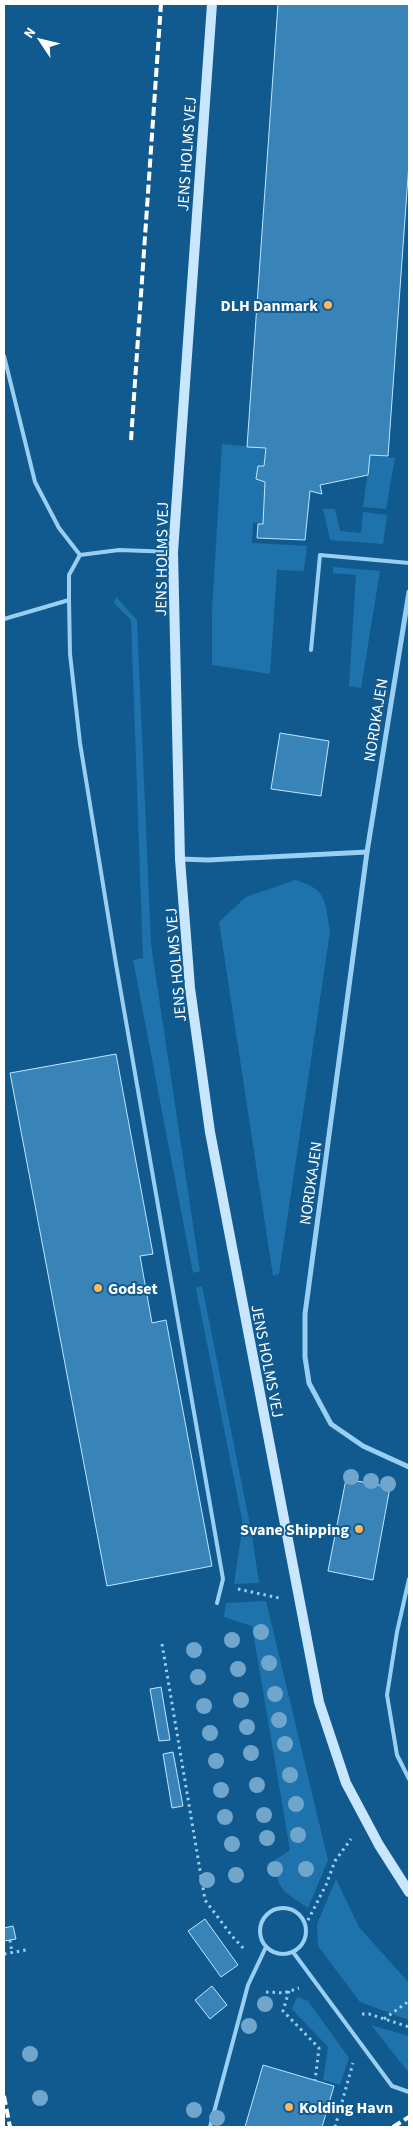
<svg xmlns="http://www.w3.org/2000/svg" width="413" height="2131" font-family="'Source Sans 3',sans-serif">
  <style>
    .green { fill: #1e73ad }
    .building { fill: #3884b9; stroke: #c0e5fe }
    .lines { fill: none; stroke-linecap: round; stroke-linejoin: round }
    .path { stroke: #99cff3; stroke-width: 3; stroke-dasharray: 2.5 4; stroke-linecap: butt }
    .service { stroke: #99cff3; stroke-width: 4 }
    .minor { stroke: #99cff3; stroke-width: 5 }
    .secondary { stroke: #c8e6fd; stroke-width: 10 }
    .rail { stroke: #fff; stroke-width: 4; stroke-dasharray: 9 4; stroke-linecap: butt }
    .tree { fill: #71a6cc }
    .poi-dot { fill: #ffb85b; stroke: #105a8f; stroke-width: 2 }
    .labels { text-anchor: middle; stroke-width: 4; stroke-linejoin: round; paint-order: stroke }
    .street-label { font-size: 16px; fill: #fff; stroke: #105a8f }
    .poi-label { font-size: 16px; font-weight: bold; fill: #fff; stroke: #105a8f; text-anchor: end }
  </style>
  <rect width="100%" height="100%" fill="#105a8f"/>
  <g class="green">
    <polygon points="222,444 266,448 264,466 258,466 256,479 265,482 263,524 253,523 252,543 307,546 304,571 277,570 270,674 212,665 212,611"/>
    <polygon points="370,455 395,458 386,509 363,507"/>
    <polygon points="323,509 335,509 340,531 361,533 363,512 387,515 383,544 330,540"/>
    <polygon points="333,567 380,571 361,688 349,686 356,575 333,573"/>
    <polygon points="116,597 137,620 151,944 200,1271 193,1273 133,960 143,958 131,620 114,603"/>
    <path d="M295,880C328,889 325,902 330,932L279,1274L273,1276L219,922L246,897Z"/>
    <polygon points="202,1286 252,1535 259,1583 234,1584 243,1524 196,1288"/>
    <path d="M266,1601L328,1860L308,1908C282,1890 278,1892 275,1860L290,1850L252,1626L224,1617L226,1603Z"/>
    <polygon points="336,1879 359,1927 409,1983 409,2020 360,2002 318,1946 317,1924"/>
    <polygon points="297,1997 308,2001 349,2058 340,2085 323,2080 328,2047 292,2009"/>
    <polygon points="371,2025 409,2036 409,2073"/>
  </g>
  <g class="building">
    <polygon points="278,4 409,4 409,163 388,456 370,455 368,475 320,485 322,494 310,491 305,540 257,538 258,524 263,524 265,482 256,479 258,466 264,466 266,448 247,447"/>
    <polygon points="280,733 329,741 321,796 271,789"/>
    <polygon points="116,1054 153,1254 140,1256 152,1323 166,1320 212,1566 107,1586 10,1073"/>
    <polygon points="346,1479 390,1487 373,1580 328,1571"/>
    <polygon points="161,1687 170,1740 159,1741 150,1689"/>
    <polygon points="173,1752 183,1806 172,1808 163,1754"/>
    <polygon points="205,1919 238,1965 221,1977 188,1931"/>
    <polygon points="13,1926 16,1939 4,1941 4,1928"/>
    <polygon points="212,1986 227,2005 210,2019 195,2000"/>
    <polygon points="263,2065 334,2086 322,2127 245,2127"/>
  </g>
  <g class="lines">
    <g class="path">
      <polyline points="238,1589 279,1598"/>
      <polyline points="162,1644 205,1900 232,1936 245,1950"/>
      <polyline points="305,1926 326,1885 335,1861 351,1839"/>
      <polyline points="10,1940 12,1953"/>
      <polyline points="4,1954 26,1950"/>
      <polyline points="289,1991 283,2011 319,2048 315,2081"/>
      <polyline points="266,1992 284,1993 299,1988"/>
      <polyline points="362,2014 369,2014 409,2027"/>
      <polyline points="384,2019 409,2001"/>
      <polyline points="335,2127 353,2063"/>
    </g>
    <g class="service">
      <polyline points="4,356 35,482 59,528 80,555"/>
      <polyline points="173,552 119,550 80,555 69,575 69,600 70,654 80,743 116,964 223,1579 217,1603"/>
      <polyline points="4,619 69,600"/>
      <polyline points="311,650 320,555 409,563"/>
      <polyline points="409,1579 397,1632 387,1695 397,1755 409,1779"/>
      <circle cx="283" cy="1931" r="23"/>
      <polyline points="293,1952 392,2086 409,2092"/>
      <polyline points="210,2127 248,1985 266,1947"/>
    </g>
    <g class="minor">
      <polyline points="409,592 367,852 305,1314 305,1357 309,1383 331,1424 363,1446 409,1467"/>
      <polyline points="180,859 208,860 367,852"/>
    </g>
    <polyline class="secondary" points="212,4 173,552 180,859 190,988 210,1132 319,1702 346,1783 379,1845 409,1892"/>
    <g class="rail">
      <polyline points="131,440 161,4"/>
      <polyline points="4,2096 10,2127"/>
      <polyline points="393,2127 409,2117"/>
    </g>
  </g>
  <g class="tree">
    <circle cx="351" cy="1477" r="8"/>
    <circle cx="371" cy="1481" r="8"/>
    <circle cx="388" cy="1484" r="8"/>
    <circle cx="261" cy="1632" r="8"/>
    <circle cx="232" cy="1640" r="8"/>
    <circle cx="194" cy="1650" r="8"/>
    <circle cx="269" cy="1663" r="8"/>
    <circle cx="238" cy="1669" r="8"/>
    <circle cx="198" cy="1677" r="8"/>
    <circle cx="275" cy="1694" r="8"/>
    <circle cx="241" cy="1700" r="8"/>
    <circle cx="204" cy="1706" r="8"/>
    <circle cx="279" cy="1720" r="8"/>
    <circle cx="247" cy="1727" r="8"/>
    <circle cx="210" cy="1733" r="8"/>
    <circle cx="285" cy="1744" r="8"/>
    <circle cx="251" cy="1753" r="8"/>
    <circle cx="216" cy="1761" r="8"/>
    <circle cx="290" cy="1775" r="8"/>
    <circle cx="257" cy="1785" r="8"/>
    <circle cx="221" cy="1790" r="8"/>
    <circle cx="296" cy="1804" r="8"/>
    <circle cx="264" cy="1815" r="8"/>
    <circle cx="225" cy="1817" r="8"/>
    <circle cx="298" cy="1835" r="8"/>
    <circle cx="267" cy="1838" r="8"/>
    <circle cx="232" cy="1844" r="8"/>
    <circle cx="275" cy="1869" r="8"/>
    <circle cx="306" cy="1869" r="8"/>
    <circle cx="236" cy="1875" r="8"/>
    <circle cx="207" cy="1880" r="8"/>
    <circle cx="265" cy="2004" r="8"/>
    <circle cx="249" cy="2026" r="8"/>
    <circle cx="30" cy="2054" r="8"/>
    <circle cx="40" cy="2098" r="8"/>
    <circle cx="194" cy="2110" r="8"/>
    <circle cx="217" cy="2118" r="8"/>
  </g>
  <g class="poi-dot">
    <circle cx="328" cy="305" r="5"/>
    <circle cx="98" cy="1288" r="5"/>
    <circle cx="359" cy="1529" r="5"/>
    <circle cx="289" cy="2107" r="5"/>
  </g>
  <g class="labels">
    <g class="street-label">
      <text transform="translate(186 154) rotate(-86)" y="6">JENS HOLMS VEJ</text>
      <text transform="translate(161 559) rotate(-89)" y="6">JENS HOLMS VEJ</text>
      <text transform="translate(375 720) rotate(-81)" y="6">NORDKAJEN</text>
      <text transform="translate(175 965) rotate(-95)" y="6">JENS HOLMS VEJ</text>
      <text transform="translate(310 1183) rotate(-82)" y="6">NORDKAJEN</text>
      <text transform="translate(268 1361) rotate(79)" y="6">JENS HOLMS VEJ</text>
    </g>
    <g class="poi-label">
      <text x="318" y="311">DLH Danmark</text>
      <text x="108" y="1294" text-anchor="start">Godset</text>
      <text x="349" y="1535">Svane Shipping</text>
      <text x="299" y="2113" text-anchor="start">Kolding Havn</text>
    </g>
  </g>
  <rect width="413" height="2131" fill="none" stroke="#ffffff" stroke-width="10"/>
  <g transform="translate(40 40) rotate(305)" stroke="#105a8f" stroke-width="4" paint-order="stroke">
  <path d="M0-4L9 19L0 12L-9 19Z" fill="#ffffff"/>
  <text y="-8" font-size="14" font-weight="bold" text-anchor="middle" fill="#ffffff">N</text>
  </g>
</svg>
